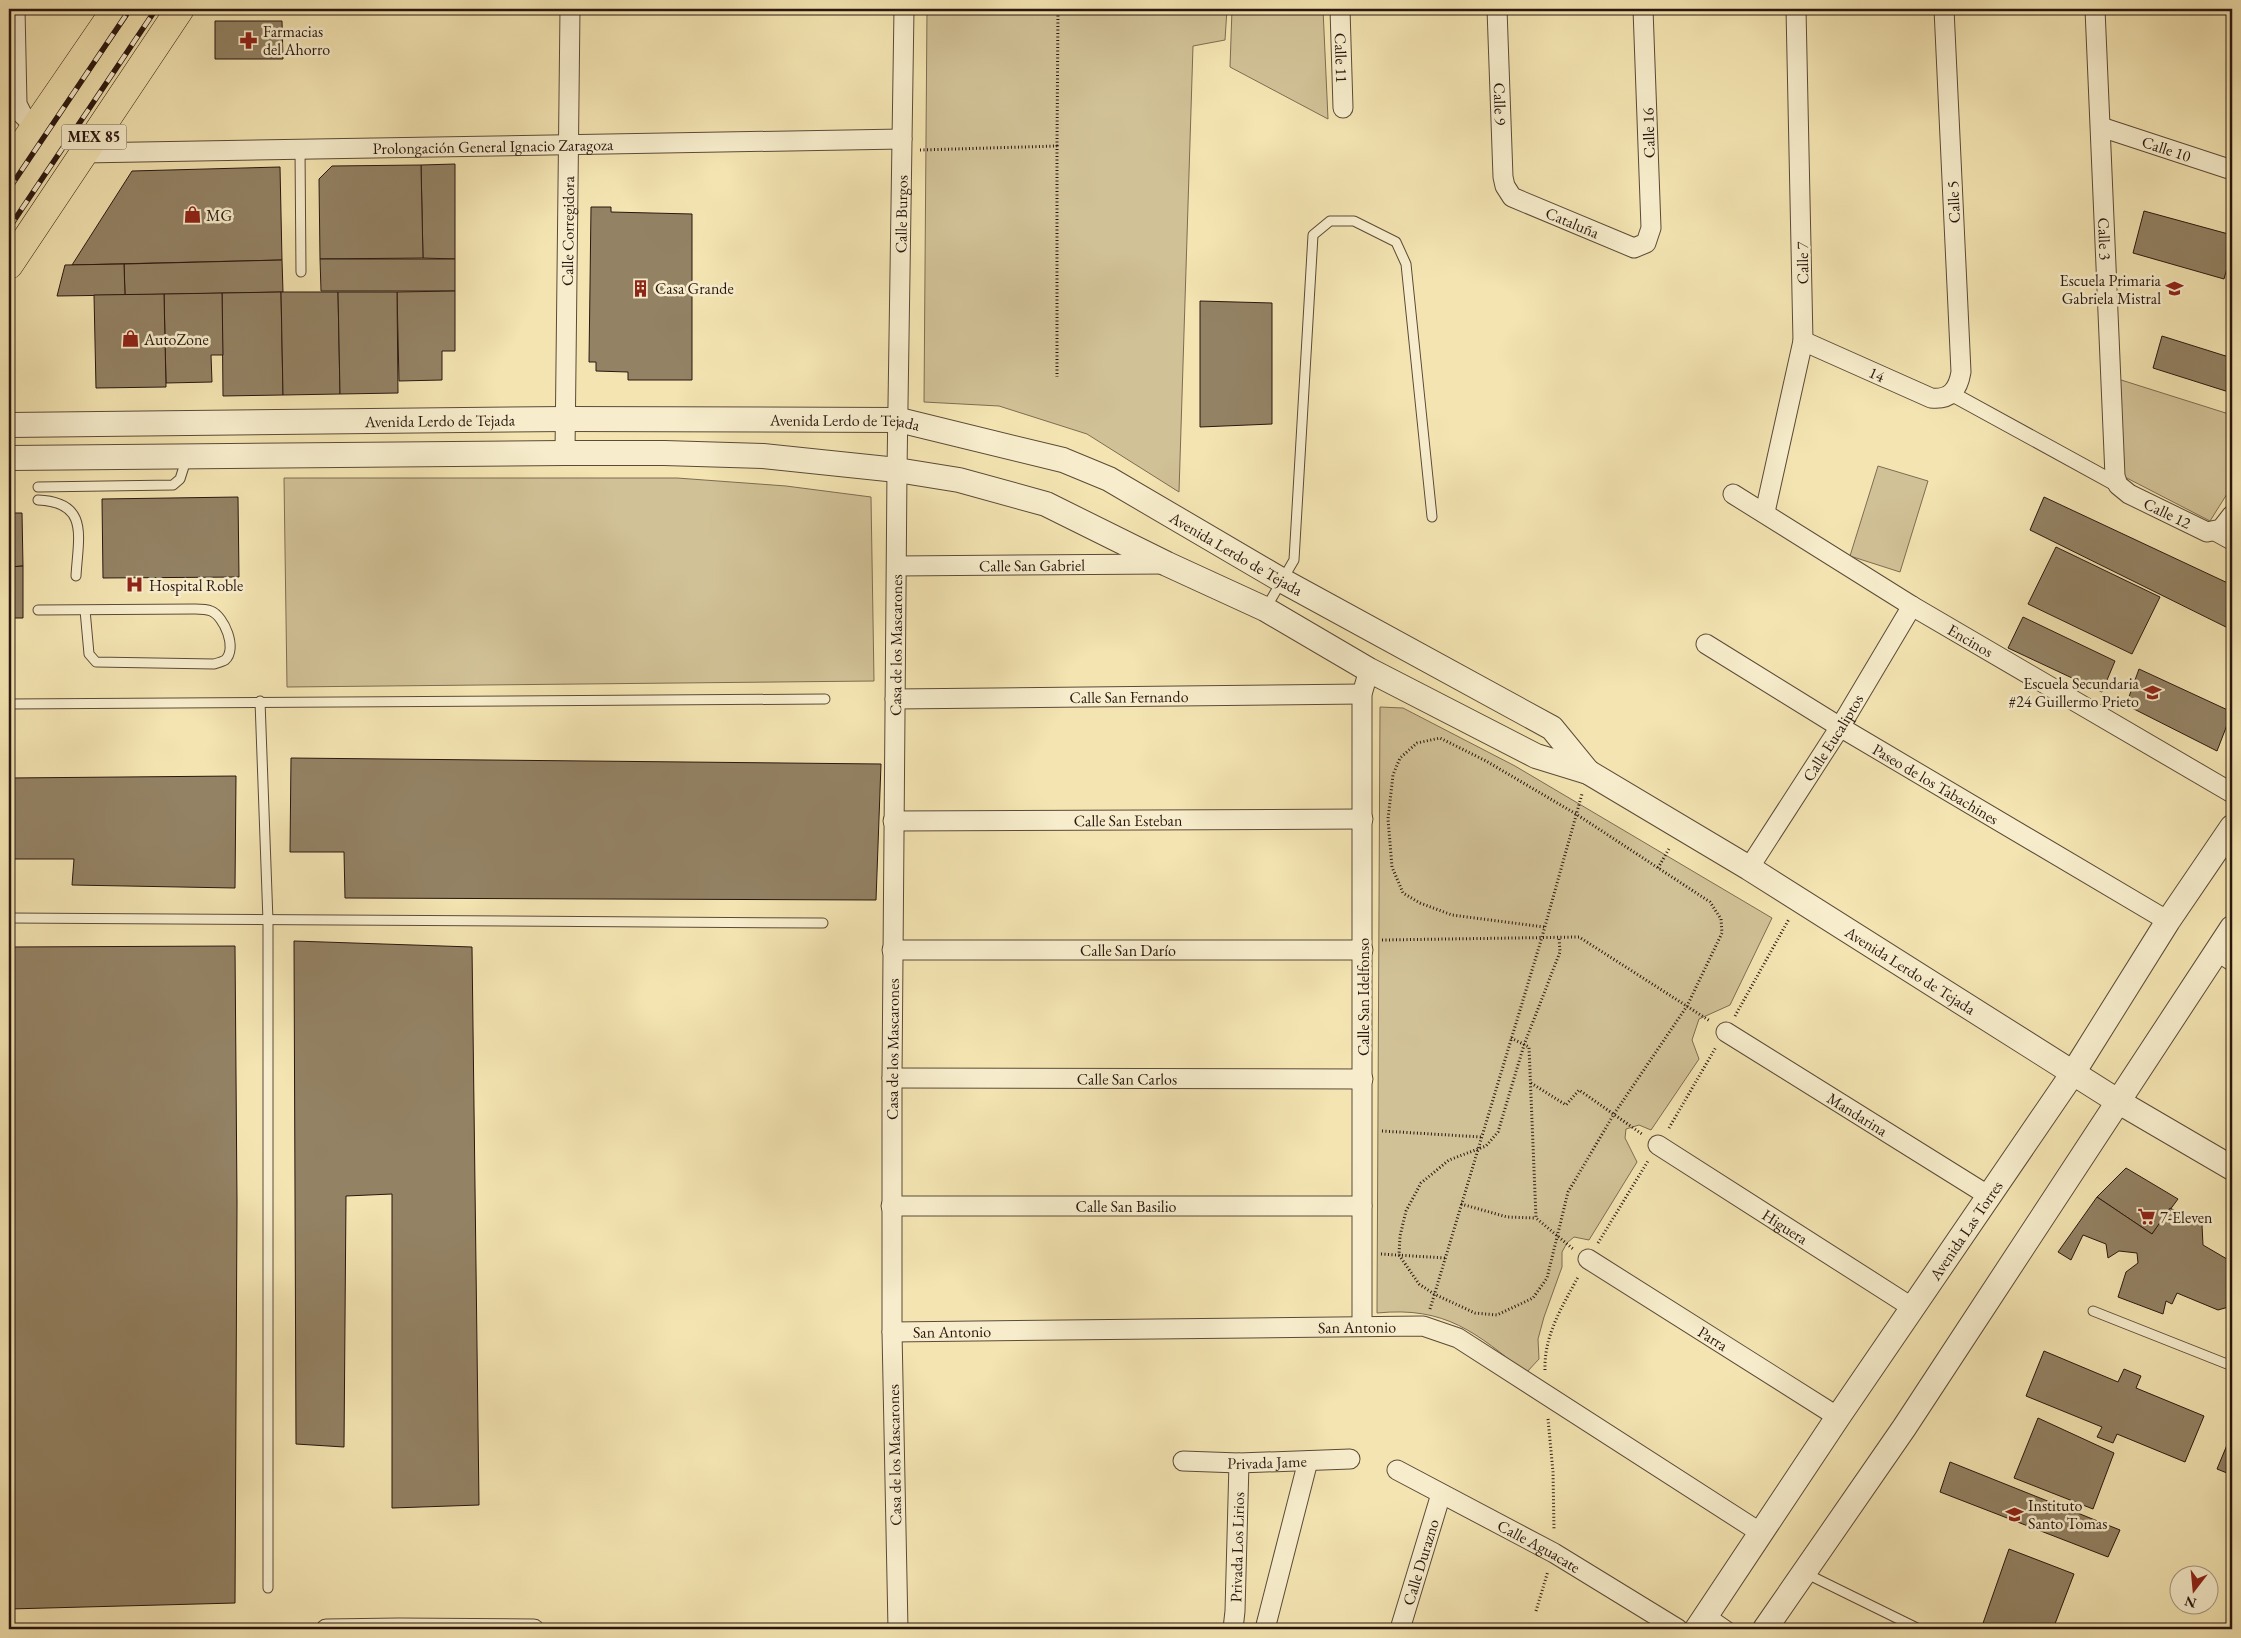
<svg xmlns="http://www.w3.org/2000/svg" width="2241" height="1638" font-family="'EB Garamond',serif">
  <style>
    .green { fill: #d1c196; stroke: #7e6c53 }
    .building { fill: #938264; stroke: #2a1710 }
    .lines { fill: none; stroke-linecap: round; stroke-linejoin: round }
    .service-casing { stroke: #5c4a38; stroke-width: 11 }
    .pedestrian-casing { stroke: #5c4a38; stroke-width: 16 }
    .minor-casing { stroke: #5c4a38; stroke-width: 21 }
    .tertiary-casing { stroke: #5c4a38; stroke-width: 26 }
    .trunk-casing { stroke: #2a1710; stroke-width: 29 }
    .path { stroke: #2a1710; stroke-width: 3; stroke-dasharray: 1 2.5; stroke-linecap: butt }
    .service { stroke: #f7edcc; stroke-width: 9 }
    .pedestrian { stroke: #f7edcc; stroke-width: 14 }
    .minor { stroke: #f7edcc; stroke-width: 19 }
    .tertiary { stroke: #f7edcc; stroke-width: 24 }
    .trunk { stroke: #f3e4b1; stroke-width: 28 }
    .rail-casing { stroke: #2a1710; stroke-width: 5.5 }
    .rail { stroke: #f7edcc; stroke-width: 4; stroke-dasharray: 11; stroke-linecap: butt }
    .labels { text-anchor: middle; stroke-width: 5; stroke-linejoin: round; paint-order: stroke }
    .shield { fill: #f7edcc; stroke: #685748; stroke-width: 1 }
    .shield-label { font-size: 15px; font-weight: bold; fill: #2a1710 }
    .poi-label { font-size: 16px; fill: #2a1710; stroke: #f7edcc; text-anchor: start }
    .street-label { font-size: 16px; fill: #2a1710; stroke: #f7edcc }
  </style>
  <rect width="100%" height="100%" fill="#f3e4b1"/>
  <filter id="stains"><feTurbulence type="fractalNoise" baseFrequency=".004" numOctaves="4"/><feColorMatrix values="0 0 0 0 .2 0 0 0 0 .09 0 0 0 0 .02 0 0 0 .5 -.17"/></filter>
  <radialGradient id="worn" r=".72"><stop offset=".6" stop-color="#630" stop-opacity="0"/><stop offset="1" stop-color="#630" stop-opacity=".3"/></radialGradient>
  <g class="green">
    <polygon points="927,9 1227,9 1225,40 1193,46 1179,492 1087,434 999,406 924,402"/>
    <polygon points="1232,9 1323,9 1328,119 1230,67"/>
    <polygon points="2118,379 2232,415 2232,486 2210,521 2121,475"/>
    <polygon points="1878,466 1928,481 1900,572 1850,556"/>
    <polygon points="284,478 677,478 786,486 871,497 874,681 287,687"/>
    <path d="M1380,707L1403,708L1515,766L1772,918L1730,1005L1699,1019L1692,1040L1699,1059L1651,1130L1639,1125L1626,1129L1625,1138L1637,1162L1589,1240L1574,1237L1567,1243L1562,1252V1267L1544,1317L1538,1339L1539,1359L1526,1373C1476,1333 1446,1306 1377,1313Z"/>
  </g>
  <g class="building">
    <polygon points="215,21 282,21 283,59 215,59"/>
    <polygon points="455,164 455,259 423,258 421,165"/>
    <polygon points="421,165 423,258 320,259 319,179 332,166"/>
    <polygon points="280,167 282,260 72,265 132,171"/>
    <polygon points="591,207 611,207 611,212 692,214 692,380 628,380 628,372 596,371 596,362 589,362"/>
    <polygon points="2144,211 2232,235 2232,250 2224,279 2133,253"/>
    <polygon points="320,259 455,259 455,291 321,291"/>
    <polygon points="282,260 283,292 125,295 124,264"/>
    <polygon points="124,264 125,295 57,296 65,265"/>
    <polygon points="455,291 455,351 442,351 442,380 399,381 397,292"/>
    <polygon points="281,292 283,395 223,396 222,293"/>
    <polygon points="281,292 338,292 340,394 283,395"/>
    <polygon points="338,292 397,292 398,393 340,394"/>
    <polygon points="222,293 223,355 211,355 212,382 166,383 164,294"/>
    <polygon points="164,294 166,387 96,388 94,295"/>
    <polygon points="1200,301 1272,303 1272,424 1200,427"/>
    <polygon points="2162,336 2232,358 2232,393 2153,368"/>
    <polygon points="238,497 239,577 103,578 102,499"/>
    <polygon points="2044,497 2232,585 2232,630 2030,530"/>
    <polygon points="9,513 22,513 23,566 9,567"/>
    <polygon points="2056,547 2160,597 2132,654 2028,604"/>
    <polygon points="23,566 23,618 9,618 9,567"/>
    <polygon points="2023,617 2115,661 2102,692 2008,648"/>
    <polygon points="2139,669 2232,712 2217,751 2126,705"/>
    <polygon points="291,758 881,764 876,900 345,898 344,852 290,852"/>
    <polygon points="236,776 235,888 72,885 74,859 9,859 9,778"/>
    <polygon points="294,941 472,947 479,1505 392,1508 392,1194 346,1196 344,1447 296,1444"/>
    <polygon points="235,946 237,1203 235,1603 9,1609 9,947"/>
    <polygon points="2126,1168 2178,1199 2152,1234 2097,1197"/>
    <polygon points="2097,1197 2152,1234 2170,1208 2202,1225 2203,1245 2232,1262 2232,1306 2218,1310 2177,1293 2172,1304 2166,1301 2163,1314 2118,1297 2126,1272 2138,1263 2137,1253 2119,1251 2108,1258 2106,1244 2083,1235 2071,1260 2058,1252"/>
    <polygon points="2044,1351 2118,1382 2124,1369 2141,1376 2136,1388 2204,1416 2185,1462 2117,1434 2113,1443 2097,1437 2102,1427 2026,1396"/>
    <polygon points="2038,1418 2114,1453 2093,1509 2014,1478"/>
    <polygon points="2232,1433 2232,1475 2217,1469"/>
    <polygon points="1950,1462 2120,1530 2108,1557 1940,1492"/>
    <polygon points="2009,1549 2074,1574 2053,1629 1981,1629"/>
  </g>
  <g class="lines">
    <defs>
      <g id="service">
        <polyline points="300,149 301,272"/>
        <polyline points="38,487 173,485 180,479 187,457"/>
        <path d="M38,500C90,502 78,538 76,576"/>
        <polyline points="1266,608 1294,560 1313,235 1330,221 1354,221 1396,242 1406,264 1432,517"/>
        <path d="M38,610L195,609C199,609 206,609 211,611C224,616 238,649 225,660C222,662 217,663 214,664L96,662L89,654L85,610"/>
        <polyline points="260,701 268,921 268,1588"/>
        <polyline points="9,704 825,699"/>
        <polyline points="9,918 823,923"/>
        <polyline points="2093,1311 2232,1366"/>
        <polyline points="1805,1573 1919,1629"/>
        <polyline points="1709,1613 1732,1629"/>
      </g>
      <g id="pedestrian">
        <polyline points="1952,394 2118,485"/>
        <polyline points="2212,532 2232,543"/>
      </g>
      <g id="minor">
        <polyline points="15,9 17,104 22,114 35,127"/>
        <path id="s1" d="M1340,9L1343,108"/>
        <path id="s2" d="M1497,9L1503,177L1505,186L1512,197L1634,248L1646,243L1651,228L1643,9"/>
        <path id="s3" d="M2095,9L2115,476L2118,485L2129,494L2207,532L2221,529L2232,515"/>
        <path id="s4" d="M2101,127L2232,170"/>
        <path id="s5" d="M83,153L902,139"/>
        <path id="s6" d="M1803,341L1931,398C1950,400 1958,390 1961,372L1944,9"/>
        <path id="s7" d="M565,453L570,9"/>
        <path id="s8" d="M1733,494L1912,606L2232,793"/>
        <polyline points="1765,512 1803,341 1796,9"/>
        <path id="s9" d="M897,566L1166,564"/>
        <path id="s10" d="M1706,644L1840,727L2168,921"/>
        <path id="s11" d="M895,699L1362,694"/>
        <path id="s12" d="M893,821L1363,819"/>
        <path id="s13" d="M1749,868L1840,727L1912,606"/>
        <path id="s14" d="M892,950H1363"/>
        <polyline points="2217,951 2232,961"/>
        <path id="s15" d="M1726,1032L1989,1196"/>
        <path id="s16" d="M892,1078L1363,1079"/>
        <path id="s17" d="M1658,1145L1913,1308"/>
        <path id="s18" d="M891,1206H1362"/>
        <path id="s19" d="M1588,1259L1838,1417"/>
        <polyline points="1362,1326 1362,694 1369,670"/>
        <path id="s20" d="M892,1332L1423,1326L1458,1338L1761,1533"/>
        <path id="s21" d="M1183,1461L1239,1463L1350,1459"/>
        <path id="s22" d="M1397,1470L1554,1553L1678,1629"/>
        <polyline points="326,1629 399,1628 534,1629"/>
        <path id="s23" d="M898,1629L892,1332V1078L897,470L904,9"/>
        <path id="s24" d="M1233,1629L1235,1611L1239,1463"/>
        <polyline points="1265,1629 1308,1461"/>
        <path id="s25" d="M1400,1629L1441,1494"/>
      </g>
      <g id="tertiary">
        <path id="s26" d="M9,425L565,419L899,420L1063,460L1109,479L1283,581L1552,728L1588,772"/>
        <path id="s27" d="M9,458L565,453H664L763,456L897,470L959,480L1046,504L1167,564L1265,609L1369,670L1536,756L1588,772L1749,868L2119,1102L2232,1168"/>
        <path id="s28" d="M1697,1629L1838,1417L2073,1073L2168,921L2232,827"/>
        <polyline points="1765,1629 1904,1428 2232,928"/>
      </g>
      <g id="trunk">
        <polyline points="9,165 116,9"/>
        <polyline points="9,265 180,9"/>
      </g>
    </defs>
    <use href="#service" class="service-casing"/>
    <use href="#pedestrian" class="pedestrian-casing"/>
    <use href="#minor" class="minor-casing"/>
    <use href="#tertiary" class="tertiary-casing"/>
    <use href="#trunk" class="trunk-casing"/>
    <g class="path">
      <polyline points="1057,146 1058,9"/>
      <polyline points="920,150 1057,146 1057,377"/>
      <polyline points="1658,868 1670,847"/>
      <polyline points="1544,927 1452,915 1420,903 1403,893 1392,867 1388,819 1393,775 1400,758 1417,743 1440,738 1486,761 1576,814 1710,902 1721,919 1722,933 1687,1006 1614,1114 1568,1192 1547,1278 1533,1298 1497,1315 1475,1313 1434,1294 1419,1284 1399,1255 1400,1236 1406,1211 1421,1183 1449,1160 1486,1146 1498,1132 1524,1045 1560,952 1559,937"/>
      <polyline points="1382,940 1579,937 1710,1021"/>
      <polyline points="1735,1016 1789,919"/>
      <polyline points="1511,1038 1529,1047 1536,1218 1573,1249"/>
      <polyline points="1531,1083 1566,1105 1579,1090 1642,1134"/>
      <polyline points="1669,1128 1716,1047"/>
      <polyline points="1382,1131 1481,1137"/>
      <polyline points="1461,1204 1507,1217 1536,1218"/>
      <polyline points="1598,1243 1648,1161"/>
      <polyline points="1381,1254 1445,1258"/>
      <polyline points="1430,1309 1542,937 1582,794"/>
      <path d="M1545,1370C1544,1335 1562,1307 1578,1277"/>
      <polyline points="1548,1419 1553,1472 1554,1530"/>
      <polyline points="1536,1611 1548,1571"/>
    </g>
    <use href="#service" class="service"/>
    <use href="#pedestrian" class="pedestrian"/>
    <use href="#minor" class="minor"/>
    <use href="#tertiary" class="tertiary"/>
    <use href="#trunk" class="trunk"/>
    <defs>
      <g id="rail">
        <polyline points="9,189 130,9"/>
        <polyline points="9,228 156,9"/>
      </g>
    </defs>
    <use href="#rail" class="rail-casing"/>
    <use href="#rail" class="rail"/>
  </g>
  <defs>
    <symbol id="pharmacy-bare" viewBox="-9 -9 18 18"><path d="M-2-6h4v4h4v4h-4v4h-4v-4h-4v-4h4Z" fill="#8f2418" stroke="#f7edcc" stroke-width="2.5" paint-order="stroke"/></symbol>
    <symbol id="shop-bare" viewBox="-9 -9 18 18"><path d="M-5-2.5h2.3a2.7 3.5 0 0 1 5.4 0H5L5.5 6h-11ZM-1.5-2.5h3a1.5 2.3 0 0 0-3 0Z" fill="#8f2418" stroke="#f7edcc" stroke-width="2.5" paint-order="stroke"/></symbol>
    <symbol id="building-bare" viewBox="-9 -9 18 18"><path d="M-4-6H4V6H1V3H-1V6H-4ZM-2.5-4.3h1.7v1.8h-1.7ZM.8-4.3h1.7v1.8H.8ZM-2.5-1h1.7V.8h-1.7ZM.8-1h1.7V.8H.8Z" fill="#8f2418" stroke="#f7edcc" stroke-width="2.5" paint-order="stroke"/></symbol>
    <symbol id="school-bare" viewBox="-9 -9 18 18"><path d="M0-5L7-2L0 1L-7-2ZM-4 1L0 2.5L4 1V4Q0 6-4 4Z" fill="#8f2418" stroke="#f7edcc" stroke-width="2.5" paint-order="stroke"/></symbol>
    <symbol id="hospital-bare" viewBox="-9 -9 18 18"><path d="M-5-5h3v3.5h4V-5h3V5h-3V1.5h-4V5h-3Z" fill="#8f2418" stroke="#f7edcc" stroke-width="2.5" paint-order="stroke"/></symbol>
    <symbol id="supermarket-bare" viewBox="-9 -9 18 18"><path d="M-6-5.5h2.5l.6 2H6L4.5 2H-2.5L-4.4-4H-6ZM-1.5 3.2a1.3 1.3 0 1 0 .1 0ZM3 3.2a1.3 1.3 0 1 0 .1 0Z" fill="#8f2418" stroke="#f7edcc" stroke-width="2.5" paint-order="stroke"/></symbol>
  </defs>
  <g fill-rule="evenodd">
    <use href="#pharmacy-bare" x="236" y="28" width="25" height="25"/>
    <use href="#shop-bare" x="180" y="202" width="25" height="25"/>
    <use href="#building-bare" x="628" y="276" width="25" height="25"/>
    <use href="#school-bare" x="2162" y="276" width="25" height="25"/>
    <use href="#shop-bare" x="118" y="326" width="25" height="25"/>
    <use href="#hospital-bare" x="122" y="572" width="25" height="25"/>
    <use href="#school-bare" x="2140" y="680" width="25" height="25"/>
    <use href="#supermarket-bare" x="2134" y="1204" width="25" height="25"/>
    <use href="#school-bare" x="2002" y="1502" width="25" height="25"/>
  </g>
  <g class="labels">
    <rect class="shield" x="61.5" y="124.5" width="65" height="25" rx="4"/>
    <g class="shield-label">
      <text x="94" y="142">MEX 85</text>
    </g>
    <g class="poi-label">
      <text x="263" y="37">Farmacias<tspan x="263" dy="18">del Ahorro</tspan></text>
      <text x="206" y="221">MG</text>
      <text x="2161" y="286" text-anchor="end">Escuela Primaria<tspan x="2161" dy="18">Gabriela Mistral</tspan></text>
      <text x="655" y="294">Casa Grande</text>
      <text x="144" y="345">AutoZone</text>
      <text x="149" y="591">Hospital Roble</text>
      <text x="2139" y="689" text-anchor="end">Escuela Secundaria<tspan x="2139" dy="18">#24 Guillermo Prieto</tspan></text>
      <text x="2160" y="1223">7-Eleven</text>
      <text x="2028" y="1511">Instituto<tspan x="2028" dy="18">Santo Tomas</tspan></text>
    </g>
    <g class="street-label">
      <text dy="6" stroke="none"><textPath href="#s1" startOffset="49">Calle 11</textPath></text>
      <text dy="6" stroke="none"><textPath href="#s2" startOffset="95">Calle 9</textPath></text>
      <text transform="translate(1648 133) rotate(-92)" y="6">Calle 16</text>
      <text dy="6" stroke="none"><textPath href="#s5" startOffset="410">Prolongación General Ignacio Zaragoza</textPath></text>
      <text dy="6" stroke="none"><textPath href="#s4" startOffset="69">Calle 10</textPath></text>
      <text transform="translate(1953 202) rotate(-93)" y="6">Calle 5</text>
      <text dy="6" stroke="none"><textPath href="#s23" startOffset="1415">Calle Burgos</textPath></text>
      <text dy="6" stroke="none"><textPath href="#s2" startOffset="256">Cataluña</textPath></text>
      <text dy="6" stroke="none"><textPath href="#s7" startOffset="222">Calle Corregidora</textPath></text>
      <text dy="6" stroke="none"><textPath href="#s3" startOffset="230">Calle 3</textPath></text>
      <text transform="translate(1802 263) rotate(-91)" y="6">Calle 7</text>
      <text dy="6" stroke="none"><textPath href="#s6" startOffset="81">14</textPath></text>
      <text dy="6" stroke="none"><textPath href="#s26" startOffset="431">Avenida Lerdo de Tejada</textPath></text>
      <text dy="6" stroke="none"><textPath href="#s26" startOffset="836">Avenida Lerdo de Tejada</textPath></text>
      <text dy="6" stroke="none"><textPath href="#s3" startOffset="534">Calle 12</textPath></text>
      <text dy="6" stroke="none"><textPath href="#s26" startOffset="1256">Avenida Lerdo de Tejada</textPath></text>
      <text dy="6" stroke="none"><textPath href="#s9" startOffset="135">Calle San Gabriel</textPath></text>
      <text dy="6" stroke="none"><textPath href="#s8" startOffset="279">Encinos</textPath></text>
      <text dy="6" stroke="none"><textPath href="#s23" startOffset="984">Casa de los Mascarones</textPath></text>
      <text dy="6" stroke="none"><textPath href="#s11" startOffset="234">Calle San Fernando</textPath></text>
      <text dy="6" stroke="none"><textPath href="#s13" startOffset="155">Calle Eucaliptos</textPath></text>
      <text dy="6" stroke="none"><textPath href="#s10" startOffset="269">Paseo de los Tabachines</textPath></text>
      <text dy="6" stroke="none"><textPath href="#s12" startOffset="235">Calle San Esteban</textPath></text>
      <text dy="6" stroke="none"><textPath href="#s14" startOffset="236">Calle San Darío</textPath></text>
      <text dy="6" stroke="none"><textPath href="#s27" startOffset="2026">Avenida Lerdo de Tejada</textPath></text>
      <text transform="translate(1363 997) rotate(-90)" y="6">Calle San Idelfonso</text>
      <text dy="6" stroke="none"><textPath href="#s23" startOffset="580">Casa de los Mascarones</textPath></text>
      <text dy="6" stroke="none"><textPath href="#s16" startOffset="235">Calle San Carlos</textPath></text>
      <text dy="6" stroke="none"><textPath href="#s15" startOffset="155">Mandarina</textPath></text>
      <text dy="6" stroke="none"><textPath href="#s18" startOffset="235">Calle San Basilio</textPath></text>
      <text dy="6" stroke="none"><textPath href="#s17" startOffset="151">Higuera</textPath></text>
      <text dy="6" stroke="none"><textPath href="#s28" startOffset="481">Avenida Las Torres</textPath></text>
      <text dy="6" stroke="none"><textPath href="#s20" startOffset="465">San Antonio</textPath></text>
      <text dy="6" stroke="none"><textPath href="#s20" startOffset="60">San Antonio</textPath></text>
      <text dy="6" stroke="none"><textPath href="#s19" startOffset="148">Parra</textPath></text>
      <text transform="translate(894 1455) rotate(-91)" y="6">Casa de los Mascarones</text>
      <text dy="6" stroke="none"><textPath href="#s21" startOffset="84">Privada Jame</textPath></text>
      <text dy="6" stroke="none"><textPath href="#s24" startOffset="82">Privada Los Lirios</textPath></text>
      <text dy="6" stroke="none"><textPath href="#s22" startOffset="161">Calle Aguacate</textPath></text>
      <text dy="6" stroke="none"><textPath href="#s25" startOffset="70">Calle Durazno</textPath></text>
    </g>
  </g>
  <rect width="2241" height="1638" fill="none" stroke="#f3e4b1" stroke-width="30"/>
  <rect x="10" y="10" width="2221" height="1618" fill="none" stroke="#2a1710" stroke-width="2.5"/>
  <rect x="15" y="15" width="2211" height="1608" fill="none" stroke="#2a1710"/>
  <g transform="translate(2194 1590) rotate(196)"><circle r="24" fill="#f7edcc" stroke="#a59781"/>
  <path d="M0-4L9 19L0 12L-9 19Z" fill="#8f2418"/>
  <text y="-8" font-size="14" font-weight="bold" text-anchor="middle" fill="#2a1710">N</text>
  </g>
  <rect width="100%" height="100%" filter="url(#stains)"/>
  <rect width="100%" height="100%" fill="url(#worn)"/>
</svg>
